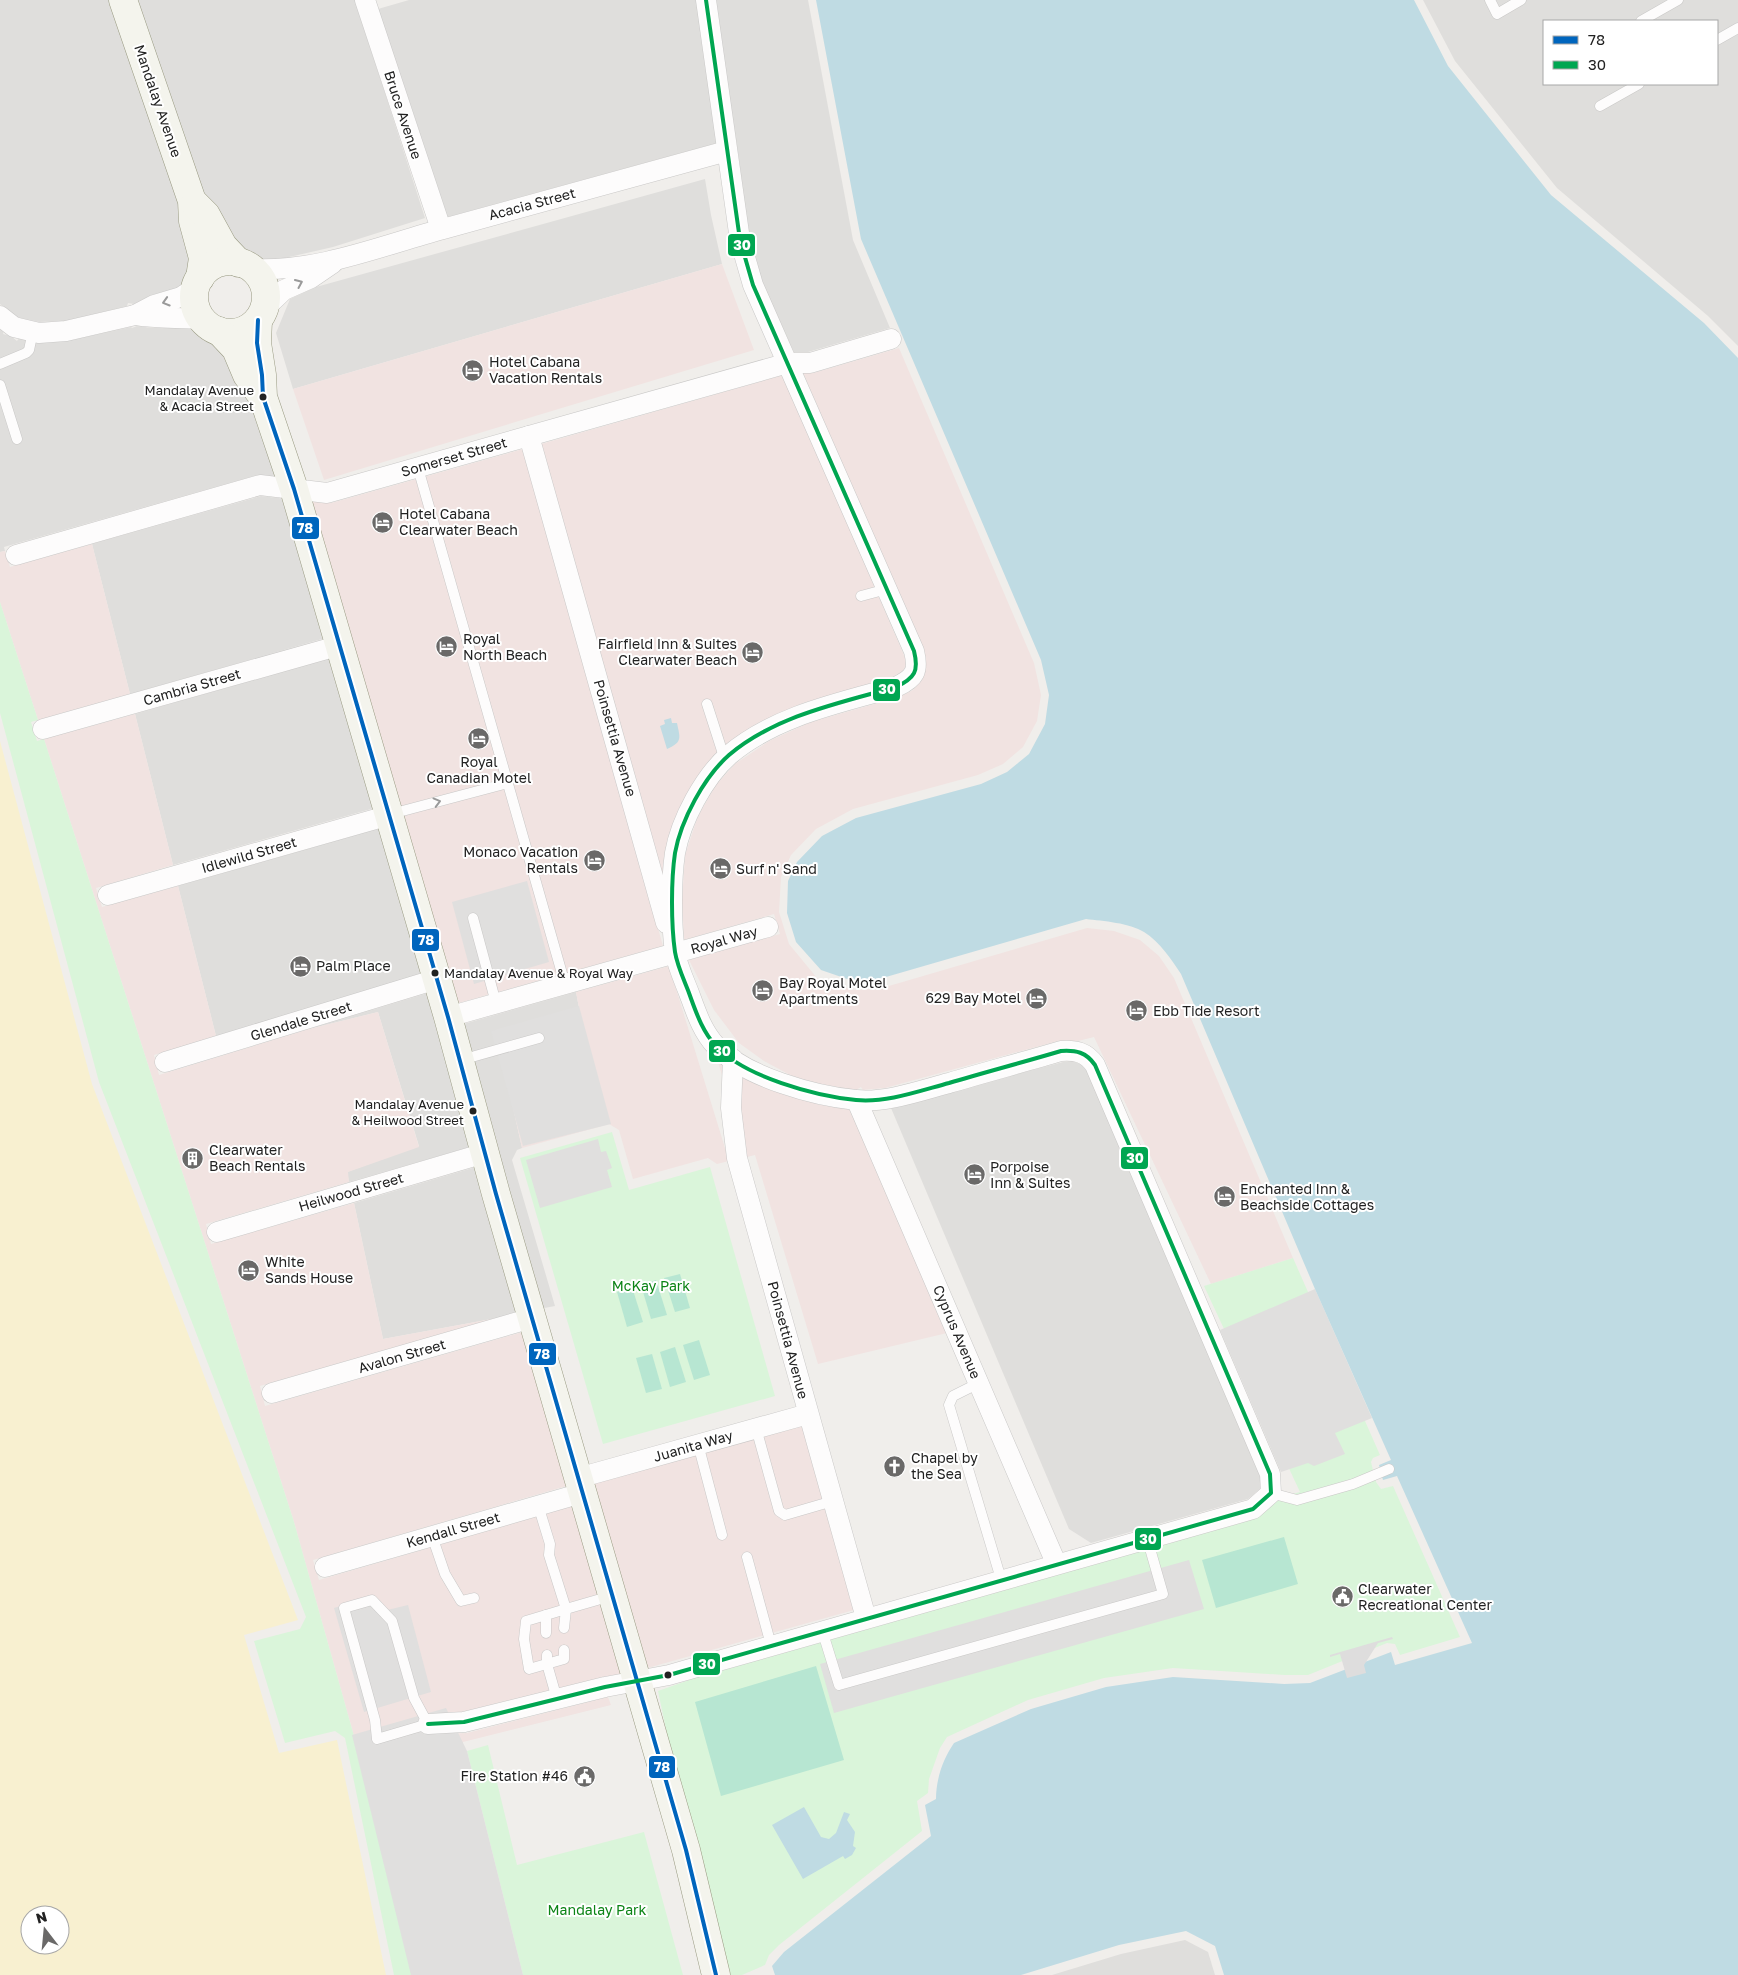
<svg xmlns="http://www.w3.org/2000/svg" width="1738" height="1975" font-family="'Golos Text',sans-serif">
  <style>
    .residential { fill: #dfdedc; fill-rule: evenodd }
    .commercial { fill: #f1e3e1 }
    .sand { fill: #f8f0d0; fill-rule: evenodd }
    .park { fill: #daf5da }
    .pitch { fill: #b7e6d2 }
    .parking { fill: #e0dfde }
    .water { fill: #bfdbe3 }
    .pier { fill: #dedddd }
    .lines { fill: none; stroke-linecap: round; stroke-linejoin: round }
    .lane-casing { stroke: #c9c8c7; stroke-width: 11 }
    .street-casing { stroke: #c9c8c7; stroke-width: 21 }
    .secondary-casing { stroke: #999a82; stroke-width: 29 }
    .lane { stroke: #fdfcfc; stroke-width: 10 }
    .street { stroke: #fdfcfc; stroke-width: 20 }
    .secondary { stroke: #f4f4ed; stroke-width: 28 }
    .bus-1-casing { stroke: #fff; stroke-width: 8 }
    .bus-2-casing { stroke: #fff; stroke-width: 8 }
    .bus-1 { stroke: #0065bd; stroke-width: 4 }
    .bus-2 { stroke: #00a651; stroke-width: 4 }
    .oneway { stroke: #9a9a9a }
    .bus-dot { fill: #222; stroke: #fff; stroke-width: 2 }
    .labels { text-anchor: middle; stroke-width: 4; stroke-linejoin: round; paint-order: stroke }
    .bus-label { font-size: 13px; fill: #222; stroke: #fff; text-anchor: end }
    .street-label { font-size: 14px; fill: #222; stroke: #fff }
    .poi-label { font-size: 14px; fill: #222; stroke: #fff; text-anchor: start }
    .park-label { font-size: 14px; fill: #0c8416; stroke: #fff }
    .line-badge { stroke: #fff; stroke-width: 2 }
    .badge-label { font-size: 14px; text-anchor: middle; font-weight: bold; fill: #fff }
  </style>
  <rect width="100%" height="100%" fill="#f0eeeb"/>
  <g class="residential">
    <polygon points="0,0 113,0 182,199 193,258 188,280 177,288 151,295 134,304 128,303 127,306 65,321 39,322 17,317 0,304"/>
    <polygon points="133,0 355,0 425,218 333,247 276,260 255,259 251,255 250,256 242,253 202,197"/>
    <polygon points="409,0 696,0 717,143 447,217 378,9"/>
    <polygon points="715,0 808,0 853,240 890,328 808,352 794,352 762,282 749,239 739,159"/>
    <path d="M1423,0H1738V346L1708,316L1557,188L1455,61ZM1544,21H1717V84H1544Z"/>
    <polygon points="705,179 711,215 722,264 293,389 276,333 290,299 316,287"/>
    <polygon points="137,326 153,328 180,327 198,329 209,337 209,340 215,341 254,400 280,477 257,475 4,547 5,551 0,552 0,328 4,331 3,334 11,336 17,341 19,338 40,343 67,341 131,327 132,328"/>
    <polygon points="261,496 287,499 329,637 130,694 92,544"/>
    <polygon points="334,657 378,807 173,865 135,714"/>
    <polygon points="384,827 426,972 216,1036 178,886"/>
    <polygon points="431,992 473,1146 349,1182 347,1172 419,1146 378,1012 309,1029"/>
    <polygon points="576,992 594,1086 512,1103 522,1148 517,1150 512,1160 555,1306 539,1309 460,1025"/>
    <polygon points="1072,1061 1083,1065 1087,1070 1260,1476 1261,1488 1248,1499 1091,1543 1069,1529 891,1108 1063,1062"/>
    <polygon points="479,1166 520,1311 497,1318 383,1339 354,1203"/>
    <polygon points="1185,1940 1208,1952 1215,1975 1052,1975 1121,1954"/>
  </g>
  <g class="commercial">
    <polygon points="722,264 754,350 324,480 293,389"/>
    <polygon points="899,348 1034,663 1041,695 1037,721 1023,747 1003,764 978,775 853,809 816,829 791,855 781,877 779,912 789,944 817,978 854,990 882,988 1087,928 1114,931 1140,940 1159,956 1174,978 1293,1258 1211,1284 1094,1037 1078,1041 1058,1041 885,1088 863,1090 861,1087 856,1090 820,1084 792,1076 764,1061 739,1043 714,1010 689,960 780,934 774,914 684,940 682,901 685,855 698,816 716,785 735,764 769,741 811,722 899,697 913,690 922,680 926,661 922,647 803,373 813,373"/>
    <polygon points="783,375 907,662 903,672 892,677 803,703 760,722 724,747 664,881 541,444"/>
    <polygon points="523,449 663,946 455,1004 307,501 331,503"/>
    <polygon points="92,544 130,694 38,720 0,602 0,552 5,551 10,567"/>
    <polygon points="135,714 173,865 96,888 102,907 178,886 216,1036 154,1055 159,1075 309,1029 378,1012 419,1147 348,1172 349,1182 206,1224 211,1244 354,1203 383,1339 497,1318 260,1386 265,1406 526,1331 570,1485 313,1560 319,1580 576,1505 625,1673 603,1677 462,1712 418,1714 420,1735 467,1733 608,1697 611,1705 463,1742 421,1975 294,1522 44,739"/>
    <polygon points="669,966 729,1161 717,1164 708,1158 633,1179 619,1130 609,1124 522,1148 512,1103 594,1086 576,992"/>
    <polygon points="710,1036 786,1095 817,1104 851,1110 947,1333 818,1364 755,1155 747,1157"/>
    <polygon points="802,1426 854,1610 644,1669 589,1485"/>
  </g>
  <path class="sand" d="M0,741L92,1084L298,1620L244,1635L279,1753L337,1740L386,1975H0ZM30,1915H60V1945H30Z"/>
  <g class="park">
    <polygon points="0,602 38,720 31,722 37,741 44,739 294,1522 421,1975 394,1975 345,1738 335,1731 285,1743 254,1641 300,1629 306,1617 99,1082 0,713"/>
    <polygon points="612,1132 629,1190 710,1167 775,1396 603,1444 520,1158"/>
    <polygon points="1293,1258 1380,1455 1373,1458 1371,1462 1376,1482 1381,1489 1393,1486 1460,1637 1400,1655 1395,1644 1387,1643 1308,1675 1284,1675 1173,1668 1104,1678 1028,1700 947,1737 940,1748 929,1779 928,1793 917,1801 922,1831 779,1945 769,1955 765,1965 742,1975 726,1975 680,1797 658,1691 695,1678 1256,1518 1276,1502 1278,1498 1300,1492 1204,1286"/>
    <polygon points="488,1745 517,1865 644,1832 683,1975 523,1975 467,1751"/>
  </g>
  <g class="pitch">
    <polygon points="680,1274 690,1308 675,1312 664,1278"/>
    <polygon points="656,1280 667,1315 651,1319 641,1285"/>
    <polygon points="632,1287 643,1322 627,1327 617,1292"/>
    <polygon points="699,1340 710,1375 694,1380 683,1345"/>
    <polygon points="675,1347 686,1382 670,1387 660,1352"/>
    <polygon points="652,1354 662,1389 646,1393 636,1358"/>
    <polygon points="1284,1537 1298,1584 1216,1608 1202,1560"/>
    <polygon points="816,1666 844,1760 721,1796 695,1702"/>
  </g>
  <g class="parking">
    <polygon points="527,881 549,962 474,984 452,902"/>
    <polygon points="579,1006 611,1124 523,1146 491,1031"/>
    <polygon points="598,1139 601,1152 606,1151 612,1168 607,1170 612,1187 540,1208 526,1160"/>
    <polygon points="1315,1289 1372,1418 1335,1433 1345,1454 1314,1466 1308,1463 1281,1472 1220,1330"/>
    <polygon points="1189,1560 1204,1609 834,1713 820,1664"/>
    <polygon points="375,1596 379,1612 408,1605 431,1692 364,1712 334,1608"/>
    <polygon points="446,1708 467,1751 523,1975 411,1975 352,1735"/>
  </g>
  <g class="water">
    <path d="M816,0H1414L1448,66L1551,195L1704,323L1738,358V1975H1224L1215,1946L1186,1931L1119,1945L1021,1975H775L772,1966L784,1952L931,1836L925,1805L936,1799C936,1779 943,1759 954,1743L1031,1709L1106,1687L1173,1677L1284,1684L1310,1683L1391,1652L1395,1665L1472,1643L1397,1476L1383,1480L1379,1465L1391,1460L1315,1289L1181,974C1171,959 1160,942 1144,932C1130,923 1103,921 1086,919L879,979L853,981L821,970L796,942L787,913L788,881L797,862L822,836L856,818L981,784L1007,772L1029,754L1045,724L1049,695L1041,660L861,239Z"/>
    <path d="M671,718L672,723H677C680,738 683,742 667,749L660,726L665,724L664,720Z"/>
    <polygon points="804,1807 821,1837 829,1839 836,1833 844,1812 850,1814 847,1820 855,1832 853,1846 856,1848 852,1855 845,1859 843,1856 803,1879 772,1825"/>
  </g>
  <polygon class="pier" points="1392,1637 1393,1639 1378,1643 1364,1665 1366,1673 1347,1678 1340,1654 1330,1657 1330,1655"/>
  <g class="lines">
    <defs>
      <g id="lane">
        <polyline points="1490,0 1497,14 1521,0"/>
        <polyline points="1641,21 1678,0"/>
        <polyline points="1717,40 1738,28"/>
        <polyline points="1600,106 1639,84"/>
        <polyline points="0,364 26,353 29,350 33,331"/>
        <polyline points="0,385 17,439"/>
        <polyline points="418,468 565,984"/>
        <polyline points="861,596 887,589"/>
        <polyline points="707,704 725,760"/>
        <polyline points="391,814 508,783"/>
        <polyline points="473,918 496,1003"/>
        <polyline points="461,1060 539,1038"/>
        <polyline points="979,1383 953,1396 949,1405 1001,1579"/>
        <polyline points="756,1428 779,1511 785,1515 833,1501"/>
        <polyline points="698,1444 722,1535"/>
        <polyline points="1271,1493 1297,1500 1353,1484 1389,1469"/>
        <polyline points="538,1505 550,1544 549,1555 566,1609 611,1596"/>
        <polyline points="432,1536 445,1574 461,1601 474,1598"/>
        <polyline points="747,1557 771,1645"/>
        <polygon points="372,1600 392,1621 414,1698 428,1724 377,1739 375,1720 344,1608"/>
        <polyline points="546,1615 546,1633"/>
        <polyline points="822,1630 839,1685 1163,1594 1147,1538"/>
        <polyline points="564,1650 564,1659 529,1669 524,1639 526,1621 566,1609 564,1628"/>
        <polyline points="547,1655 547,1664 557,1699"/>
      </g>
      <g id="street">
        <polyline points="365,0 441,229"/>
        <path d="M252,269C319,272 380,246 443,229C538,202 633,177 727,151"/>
        <polyline points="264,309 284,290 311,278 333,263"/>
        <path d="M135,315C157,319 179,317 202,319"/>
        <polyline points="0,316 14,327 39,333 66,331 135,315 154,305 181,297 196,287"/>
        <polyline points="529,436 666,923"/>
        <polyline points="16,555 260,485 327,493 788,363 810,363 891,339"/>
        <polyline points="43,729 341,645"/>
        <polyline points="108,895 390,815"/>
        <polyline points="448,1017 768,927"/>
        <polyline points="733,1059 731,1108 737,1158 866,1618"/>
        <polyline points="165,1062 437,979"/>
        <polyline points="857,1101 1056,1563"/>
        <polyline points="217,1232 485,1153"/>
        <polyline points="272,1393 532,1318"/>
        <polyline points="578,1478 808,1414"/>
        <polyline points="325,1567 582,1493"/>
        <path d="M428,1724L464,1722L605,1687L669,1675L1253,1509L1271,1493L1270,1474L1095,1065C1086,1052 1076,1050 1061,1051C1024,1062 986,1072 949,1083C919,1091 886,1103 856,1100C815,1096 745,1077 716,1046C702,1031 696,1012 689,993C684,980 677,965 675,952C671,924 671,880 675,853C681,820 704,777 729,755C775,716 839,703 896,687C915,678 919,671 914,651L753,285L740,240L706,0"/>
      </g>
      <g id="secondary">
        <polyline points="123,0 192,201 193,221 203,258 200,278"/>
        <polyline points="195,204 206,215 223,246 239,263"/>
        <circle cx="230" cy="297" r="36"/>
        <polyline points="258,320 257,343 262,375 263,397 294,489 448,1017 496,1194 686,1850 716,1975"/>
        <polyline points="219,331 236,349 247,375 259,392"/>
      </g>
    </defs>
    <use href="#lane" class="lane-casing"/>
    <use href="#street" class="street-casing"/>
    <use href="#secondary" class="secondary-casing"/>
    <use href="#lane" class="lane"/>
    <use href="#street" class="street"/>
    <use href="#secondary" class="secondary"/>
    <defs>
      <polyline id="bus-1" points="258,320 257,343 262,375 263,397 294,489 448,1017 496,1194 686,1850 716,1975"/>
      <path id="bus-2" d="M428,1724L464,1722L605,1687L669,1675L1253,1509L1271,1493L1270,1474L1095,1065C1086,1052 1076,1050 1061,1051C1024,1062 986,1072 949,1083C919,1091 886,1103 856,1100C815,1096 745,1077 716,1046C702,1031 696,1012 689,993C684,980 677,965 675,952C671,924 671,880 675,853C681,820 704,777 729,755C775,716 839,703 896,687C915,678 919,671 914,651L753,285L740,240L706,0"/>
    </defs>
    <use href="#bus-1" class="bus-1-casing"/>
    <use href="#bus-2" class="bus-2-casing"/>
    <use href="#bus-1" class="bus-1"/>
    <use href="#bus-2" class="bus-2"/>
  </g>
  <defs><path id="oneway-chevron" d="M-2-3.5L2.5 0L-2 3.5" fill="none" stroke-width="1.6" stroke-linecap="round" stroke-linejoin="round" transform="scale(1.25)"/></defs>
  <g class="oneway">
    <use href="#oneway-chevron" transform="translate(299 283) rotate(-24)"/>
    <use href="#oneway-chevron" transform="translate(166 302) rotate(163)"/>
    <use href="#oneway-chevron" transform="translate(437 802) rotate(-15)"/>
  </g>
  <defs>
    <symbol id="hotel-disc" viewBox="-11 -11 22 22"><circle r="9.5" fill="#6a6968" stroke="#fff"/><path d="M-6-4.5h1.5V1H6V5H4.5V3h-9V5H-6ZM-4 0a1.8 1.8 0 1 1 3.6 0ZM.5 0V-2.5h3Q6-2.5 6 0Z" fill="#fff"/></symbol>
    <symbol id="building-disc" viewBox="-11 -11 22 22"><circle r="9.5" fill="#6a6968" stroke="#fff"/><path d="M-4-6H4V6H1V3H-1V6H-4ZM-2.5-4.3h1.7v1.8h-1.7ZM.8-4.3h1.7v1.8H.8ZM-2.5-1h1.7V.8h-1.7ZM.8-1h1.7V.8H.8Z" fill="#fff"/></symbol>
    <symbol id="church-disc" viewBox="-11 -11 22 22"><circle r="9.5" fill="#6a6968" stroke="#fff"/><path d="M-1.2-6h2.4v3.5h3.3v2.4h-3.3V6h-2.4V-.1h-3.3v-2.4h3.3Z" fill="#fff"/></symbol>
    <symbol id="civic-disc" viewBox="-11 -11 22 22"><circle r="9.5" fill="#6a6968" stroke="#fff"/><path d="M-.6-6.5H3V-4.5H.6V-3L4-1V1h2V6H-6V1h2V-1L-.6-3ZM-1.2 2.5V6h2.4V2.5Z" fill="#fff"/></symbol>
  </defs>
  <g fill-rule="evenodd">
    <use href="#hotel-disc" x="460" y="358" width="25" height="25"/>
    <use href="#hotel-disc" x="370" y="510" width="25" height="25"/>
    <use href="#hotel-disc" x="434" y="634" width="25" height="25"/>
    <use href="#hotel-disc" x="740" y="640" width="25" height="25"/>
    <use href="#hotel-disc" x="466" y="726" width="25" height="25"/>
    <use href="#hotel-disc" x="582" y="848" width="25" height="25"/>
    <use href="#hotel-disc" x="708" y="856" width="25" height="25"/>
    <use href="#hotel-disc" x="288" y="954" width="25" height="25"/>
    <use href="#hotel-disc" x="750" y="978" width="25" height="25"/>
    <use href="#hotel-disc" x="1024" y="986" width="25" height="25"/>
    <use href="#hotel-disc" x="1124" y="998" width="25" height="25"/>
    <use href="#building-disc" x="180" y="1146" width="25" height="25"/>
    <use href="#hotel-disc" x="962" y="1162" width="25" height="25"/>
    <use href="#hotel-disc" x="1212" y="1184" width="25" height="25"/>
    <use href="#hotel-disc" x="236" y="1258" width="25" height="25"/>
    <use href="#church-disc" x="882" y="1454" width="25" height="25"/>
    <use href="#civic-disc" x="1330" y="1584" width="25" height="25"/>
    <use href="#civic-disc" x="572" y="1764" width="25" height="25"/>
  </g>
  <g class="bus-dot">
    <circle cx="263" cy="397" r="4.5"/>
    <circle cx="435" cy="973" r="4.5"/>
    <circle cx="473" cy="1111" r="4.5"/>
    <circle cx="668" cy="1675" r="4.5"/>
  </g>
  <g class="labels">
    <g class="bus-label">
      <text x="254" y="395">Mandalay Avenue<tspan x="254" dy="16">&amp; Acacia Street</tspan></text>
      <text x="444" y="978" text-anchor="start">Mandalay Avenue &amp; Royal Way</text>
      <text x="464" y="1109">Mandalay Avenue<tspan x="464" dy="16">&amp; Heilwood Street</tspan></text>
    </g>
    <g class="street-label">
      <text transform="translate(158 101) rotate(71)" y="5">Mandalay Avenue</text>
      <text transform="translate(403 115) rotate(72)" y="5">Bruce Avenue</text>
      <text transform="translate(532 204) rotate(-15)" y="5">Acacia Street</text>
      <text transform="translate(454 457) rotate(-16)" y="5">Somerset Street</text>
      <text transform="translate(192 687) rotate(-16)" y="5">Cambria Street</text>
      <text transform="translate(615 738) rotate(74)" y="5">Poinsettia Avenue</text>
      <text transform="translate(249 855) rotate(-16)" y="5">Idlewild Street</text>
      <text transform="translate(724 940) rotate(-16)" y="5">Royal Way</text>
      <text transform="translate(301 1021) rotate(-17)" y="5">Glendale Street</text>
      <text transform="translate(351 1192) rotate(-16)" y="5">Heilwood Street</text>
      <text transform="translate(957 1332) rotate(67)" y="5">Cyprus Avenue</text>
      <text transform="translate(788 1340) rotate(75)" y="5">Poinsettia Avenue</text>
      <text transform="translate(402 1356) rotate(-16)" y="5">Avalon Street</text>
      <text transform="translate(693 1446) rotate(-16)" y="5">Juanita Way</text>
      <text transform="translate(453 1530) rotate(-16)" y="5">Kendall Street</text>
    </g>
    <g class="poi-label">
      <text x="489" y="367">Hotel Cabana<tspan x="489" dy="16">Vacation Rentals</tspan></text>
      <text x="399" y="519">Hotel Cabana<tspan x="399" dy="16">Clearwater Beach</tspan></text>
      <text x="463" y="644">Royal<tspan x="463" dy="16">North Beach</tspan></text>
      <text x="737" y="649" text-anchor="end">Fairfield Inn &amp; Suites<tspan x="737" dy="16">Clearwater Beach</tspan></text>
      <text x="479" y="767" text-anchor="middle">Royal<tspan x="479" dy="16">Canadian Motel</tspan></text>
      <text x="578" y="857" text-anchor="end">Monaco Vacation<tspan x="578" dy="16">Rentals</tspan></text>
      <text x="736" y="874">Surf n' Sand</text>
      <text x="316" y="971">Palm Place</text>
      <text x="779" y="988">Bay Royal Motel<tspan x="779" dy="16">Apartments</tspan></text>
      <text x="1021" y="1003" text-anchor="end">629 Bay Motel</text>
      <text x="1153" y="1016">Ebb Tide Resort</text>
      <text x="209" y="1155">Clearwater<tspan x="209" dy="16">Beach Rentals</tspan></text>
      <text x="990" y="1172">Porpoise<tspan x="990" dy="16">Inn &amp; Suites</tspan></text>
      <text x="1240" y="1194">Enchanted Inn &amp;<tspan x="1240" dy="16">Beachside Cottages</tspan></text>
      <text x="265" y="1267">White<tspan x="265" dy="16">Sands House</tspan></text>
      <text x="911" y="1463">Chapel by<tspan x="911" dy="16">the Sea</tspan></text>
      <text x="1358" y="1594">Clearwater<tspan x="1358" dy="16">Recreational Center</tspan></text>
      <text x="568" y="1781" text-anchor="end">Fire Station #46</text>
    </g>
    <g class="park-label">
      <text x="651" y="1291">McKay Park</text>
      <text x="597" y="1915">Mandalay Park</text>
    </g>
  </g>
  <g class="line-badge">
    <rect x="727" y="233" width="29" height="24" rx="5" fill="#00a651"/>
    <rect x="291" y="516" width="29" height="24" rx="5" fill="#0065bd"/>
    <rect x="872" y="678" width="29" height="24" rx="5" fill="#00a651"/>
    <rect x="411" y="928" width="29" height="24" rx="5" fill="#0065bd"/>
    <rect x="708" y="1039" width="28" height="24" rx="5" fill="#00a651"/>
    <rect x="1120" y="1146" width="29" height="24" rx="5" fill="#00a651"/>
    <rect x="528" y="1342" width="29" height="24" rx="5" fill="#0065bd"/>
    <rect x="1134" y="1527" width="28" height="24" rx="5" fill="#00a651"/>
    <rect x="692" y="1652" width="29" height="24" rx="5" fill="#00a651"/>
    <rect x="648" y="1755" width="28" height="24" rx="5" fill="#0065bd"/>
  </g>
  <g class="badge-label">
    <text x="742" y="250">30</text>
    <text x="305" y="533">78</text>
    <text x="887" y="694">30</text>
    <text x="426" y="945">78</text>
    <text x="722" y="1056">30</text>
    <text x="1135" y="1163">30</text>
    <text x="542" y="1359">78</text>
    <text x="1148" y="1544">30</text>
    <text x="707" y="1669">30</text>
    <text x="662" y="1772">78</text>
  </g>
  <rect x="1543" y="20" width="175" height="65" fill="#ffffff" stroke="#a7a7a7"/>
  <rect x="1553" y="36" width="25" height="8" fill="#0065bd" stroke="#a7a7a7"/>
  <text x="1588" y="45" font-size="15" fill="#222222">78</text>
  <rect x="1553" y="61" width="25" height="8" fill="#00a651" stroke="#a7a7a7"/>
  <text x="1588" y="70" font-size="15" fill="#222222">30</text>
  <g transform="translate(45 1930) rotate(344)"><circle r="24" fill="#ffffff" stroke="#a7a7a7"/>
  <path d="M0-4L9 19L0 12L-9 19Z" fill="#6a6968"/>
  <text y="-8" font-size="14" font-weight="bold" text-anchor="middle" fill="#222222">N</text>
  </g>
</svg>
